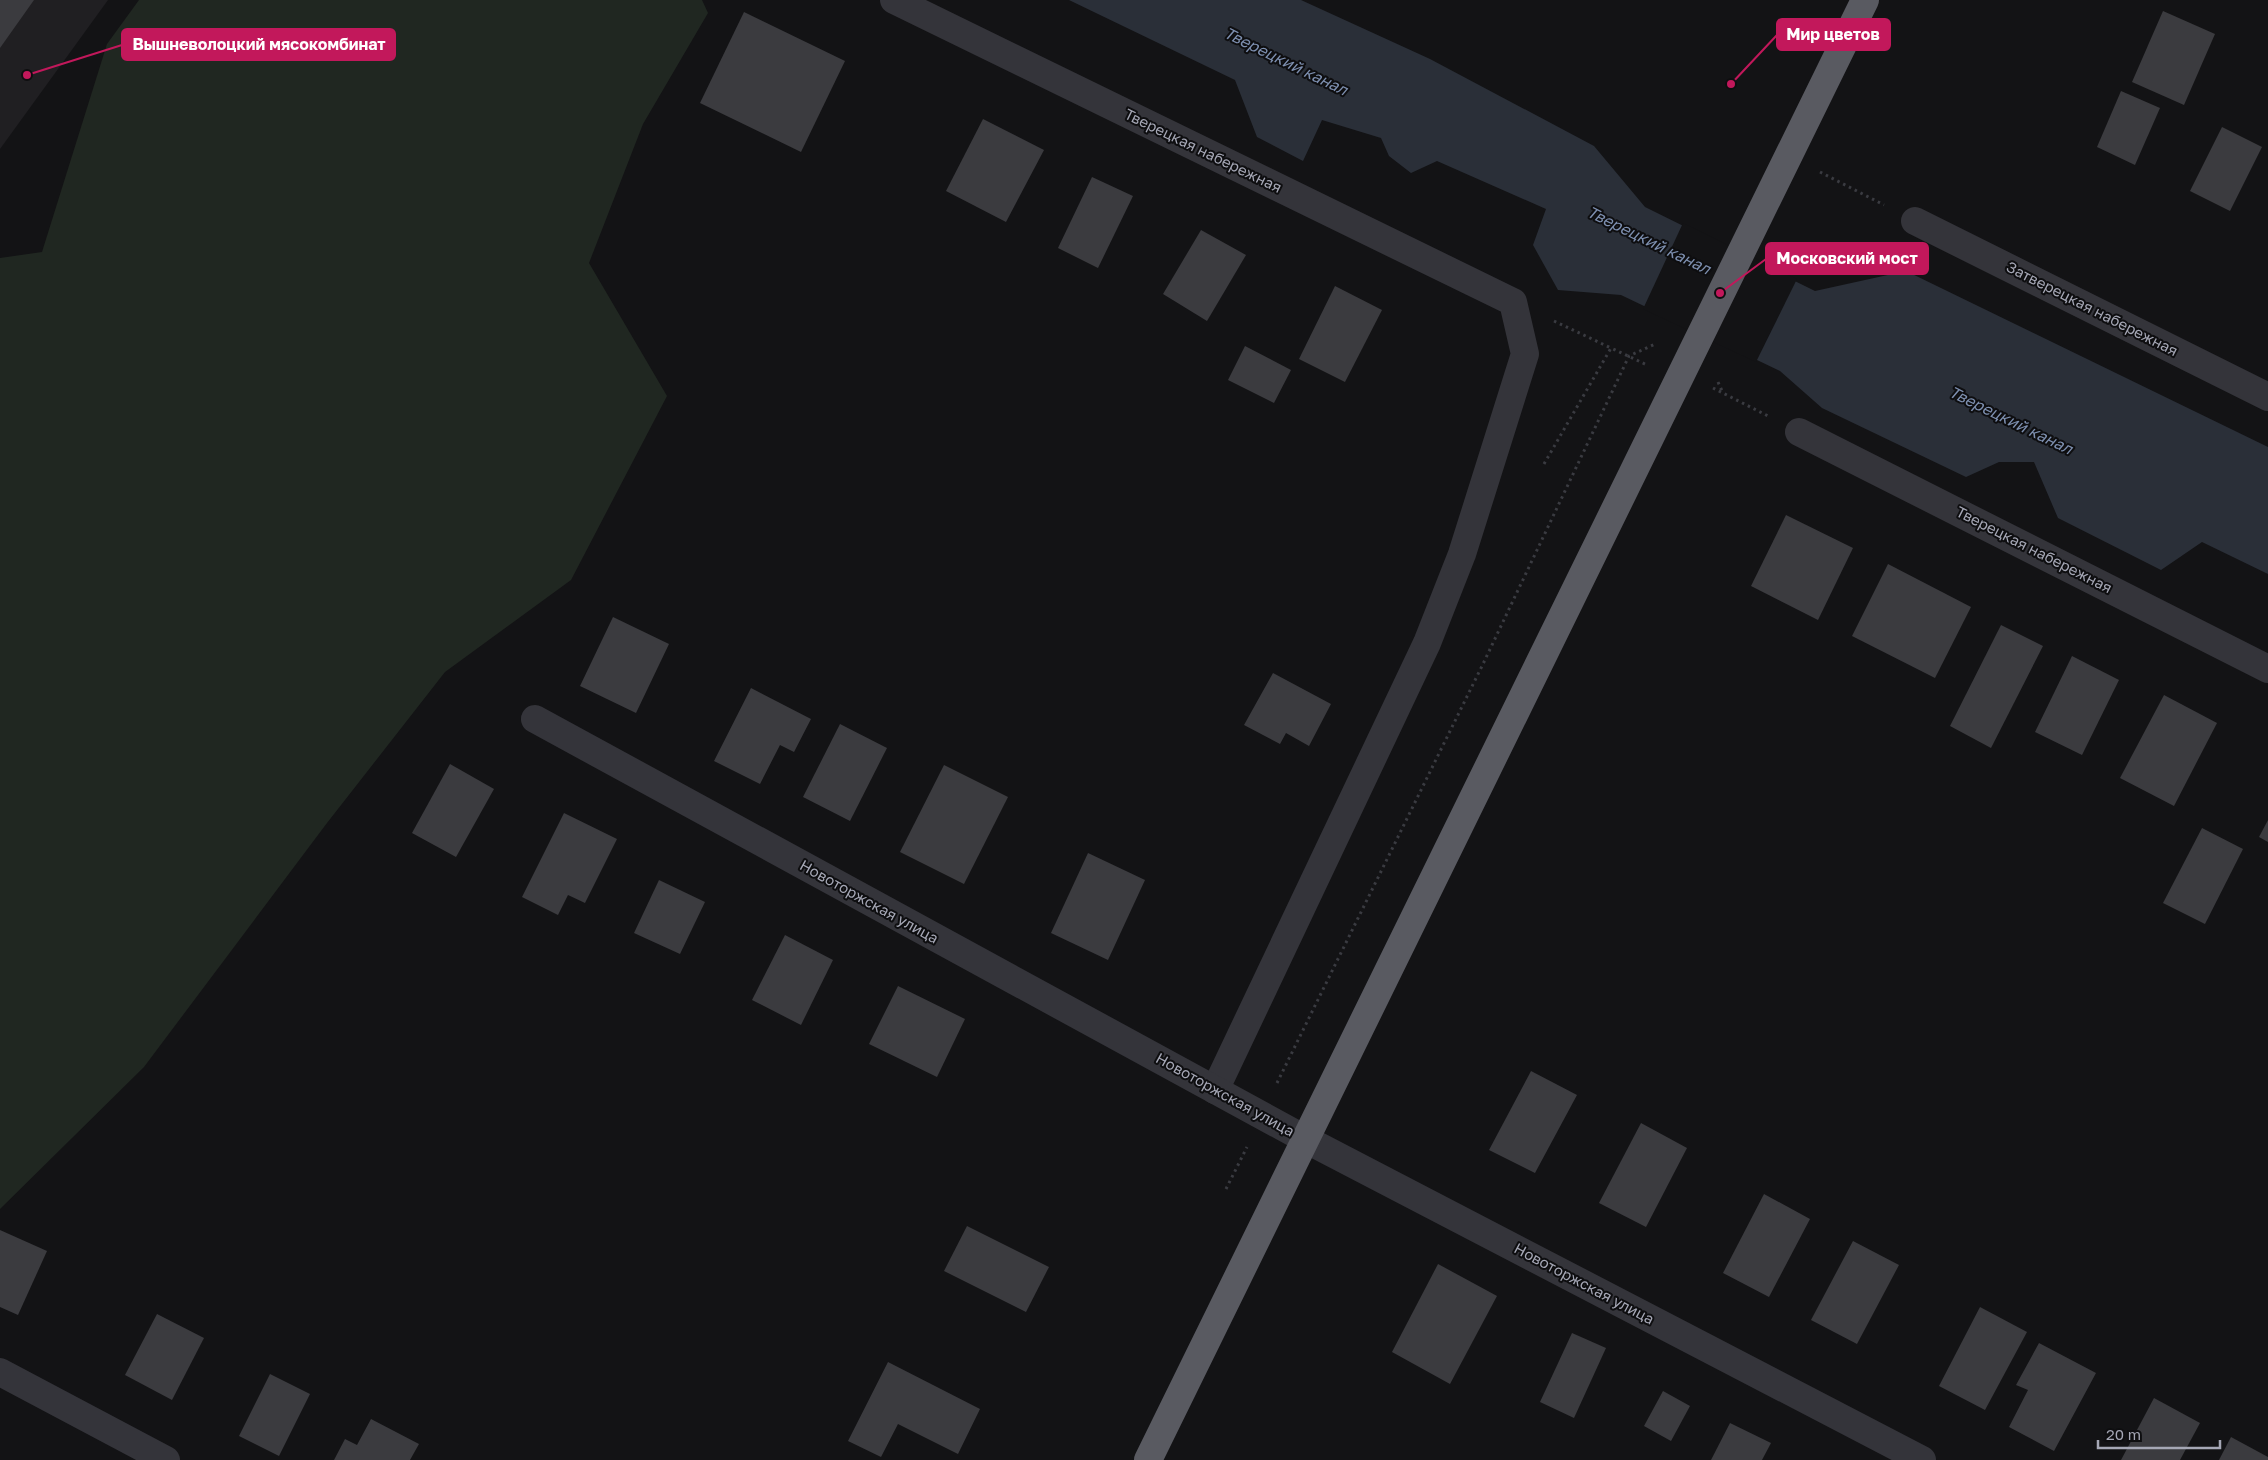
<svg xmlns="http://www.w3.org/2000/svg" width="2268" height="1460" font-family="'Golos Text',sans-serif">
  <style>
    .built { fill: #201f22 }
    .green { fill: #202721 }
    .water { fill: #2a2f38 }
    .pier { fill: #131315 }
    .building { fill: #3b3b3f }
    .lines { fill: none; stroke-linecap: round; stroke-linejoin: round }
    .path { stroke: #3a3b41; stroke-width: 3; stroke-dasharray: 2.5 4; stroke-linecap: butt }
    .minor { stroke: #34343a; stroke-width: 28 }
    .trunk { stroke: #595a61; stroke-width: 28 }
    .labels { text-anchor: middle; stroke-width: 4; stroke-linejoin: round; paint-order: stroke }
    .street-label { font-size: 15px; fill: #a5a7b5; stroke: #0e0e10 }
    .water-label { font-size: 16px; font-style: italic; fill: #7d8faf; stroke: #0e0e10 }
    .leader { fill: none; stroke: #c2185b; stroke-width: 2 }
    .callout-dot { fill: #c2185b; stroke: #0e0e10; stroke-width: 2 }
    .callout { fill: #c2185b; stroke: #c2185b; stroke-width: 2 }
    .callout-label { font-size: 16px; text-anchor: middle; font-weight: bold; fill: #fff }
  </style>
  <rect width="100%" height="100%" fill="#131315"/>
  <polygon class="built" points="0,0 108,0 0,149"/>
  <polygon class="green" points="139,0 702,0 708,13 643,124 589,263 667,396 571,580 445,672 327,823 144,1067 0,1209 0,258 42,252 107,44"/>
  <polygon class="water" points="1069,0 1301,0 1430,59 1594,146 1645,207 1815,291 1906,271 2268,447 2268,574 2202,542 2161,570 2058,518 2034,462 1999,462 1966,477 1822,408 1780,371 1621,295 1558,290 1533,245 1546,209 1437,161 1411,173 1389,156 1381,138 1322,120 1303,161 1257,137 1235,80"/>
  <polygon class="pier" points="1683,223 1797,279 1756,362 1643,309"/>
  <g class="building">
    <polygon points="0,0 34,0 0,48"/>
    <polygon points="2163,11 2215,34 2184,105 2132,82"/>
    <polygon points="744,12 845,61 801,152 700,103"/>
    <polygon points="2121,91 2160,108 2135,165 2097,147"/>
    <polygon points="983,119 1044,150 1006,222 946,191"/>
    <polygon points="2222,127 2262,147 2230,211 2190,191"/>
    <polygon points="1092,177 1133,196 1098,268 1058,248"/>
    <polygon points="1201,230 1246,255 1207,321 1163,294"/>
    <polygon points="1335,286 1382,310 1345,382 1299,359"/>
    <polygon points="1245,346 1291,370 1274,403 1228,380"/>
    <polygon points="1786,515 1853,548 1818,620 1751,586"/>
    <polygon points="1888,564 1971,607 1935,678 1852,636"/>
    <polygon points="613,617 669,644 636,713 580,686"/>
    <polygon points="2001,625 2043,646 1991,748 1950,726"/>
    <polygon points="2072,656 2119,680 2082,755 2035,732"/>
    <polygon points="1273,673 1331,704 1309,746 1286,733 1280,744 1244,725"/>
    <polygon points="751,688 811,719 794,752 780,745 760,784 714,761"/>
    <polygon points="2164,695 2217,723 2174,806 2120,778"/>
    <polygon points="840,724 887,748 850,821 803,797"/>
    <polygon points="450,764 494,789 456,857 412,833"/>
    <polygon points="944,765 1008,797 964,884 900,852"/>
    <polygon points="564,813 617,839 585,903 568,895 558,915 522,897"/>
    <polygon points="2268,820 2268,842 2259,837"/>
    <polygon points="2202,828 2243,849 2205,924 2163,903"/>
    <polygon points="1088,853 1145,880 1108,960 1051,933"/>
    <polygon points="659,880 705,902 680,954 634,933"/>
    <polygon points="785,935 833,960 801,1025 752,1000"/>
    <polygon points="898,986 965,1019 937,1077 869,1044"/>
    <polygon points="1531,1071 1577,1095 1535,1173 1489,1150"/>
    <polygon points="1641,1123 1687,1148 1646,1227 1599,1203"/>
    <polygon points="1764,1194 1810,1219 1769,1297 1723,1273"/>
    <polygon points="967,1226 1049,1267 1026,1312 944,1271"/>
    <polygon points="0,1230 47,1251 18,1315 0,1307"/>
    <polygon points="1853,1241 1899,1265 1857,1344 1811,1320"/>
    <polygon points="1438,1264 1497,1296 1450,1384 1392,1352"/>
    <polygon points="1980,1307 2027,1332 1985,1410 1939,1386"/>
    <polygon points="157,1314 204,1338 172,1400 125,1375"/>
    <polygon points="1572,1333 1606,1348 1574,1418 1540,1402"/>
    <polygon points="2039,1343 2096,1373 2054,1451 2009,1427 2028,1390 2016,1385"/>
    <polygon points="888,1362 980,1409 958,1454 898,1424 881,1457 848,1441"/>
    <polygon points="270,1374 310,1394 279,1456 239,1436"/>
    <polygon points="1663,1391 1690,1406 1671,1441 1644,1426"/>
    <polygon points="2154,1398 2200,1423 2180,1460 2121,1460"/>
    <polygon points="371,1419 419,1444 410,1460 334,1460 345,1439 357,1445"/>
    <polygon points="1730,1423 1771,1443 1762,1460 1711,1460"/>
    <polygon points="2231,1437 2268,1457 2268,1460 2219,1460"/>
  </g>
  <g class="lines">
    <g class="path">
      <polyline points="1820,172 1884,205"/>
      <polyline points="1554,321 1611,348"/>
      <polyline points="1718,382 1723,393"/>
      <polyline points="1713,388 1770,417"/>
      <polyline points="1544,464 1611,348 1647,365"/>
      <polyline points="1277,1083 1483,664 1629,356 1655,344"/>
      <polyline points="1226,1189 1247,1147"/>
    </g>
    <g class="minor">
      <polyline points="894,0 1513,302 1525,354 1462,554 1427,643 1215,1090"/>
      <polyline points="1915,221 2268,397"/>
      <polyline points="1799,432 2268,669"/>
      <polyline points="535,719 1305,1139 1922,1460"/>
      <polyline points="0,1372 166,1460"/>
    </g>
    <polyline class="trunk" points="1148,1460 1865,0"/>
  </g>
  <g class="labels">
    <g class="street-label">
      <text transform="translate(1203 151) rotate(26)" y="5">Тверецкая набережная</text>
      <text transform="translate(2092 309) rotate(27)" y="5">Затверецкая набережная</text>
      <text transform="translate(2034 550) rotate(27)" y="5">Тверецкая набережная</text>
      <text transform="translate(869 902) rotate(29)" y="5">Новоторжская улица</text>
      <text transform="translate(1225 1095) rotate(29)" y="5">Новоторжская улица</text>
      <text transform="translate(1584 1284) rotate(28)" y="5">Новоторжская улица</text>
    </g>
    <g class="water-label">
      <text transform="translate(1286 61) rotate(26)" y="6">Тверецкий канал</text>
      <text transform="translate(1649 240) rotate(26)" y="6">Тверецкий канал</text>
      <text transform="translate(2011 420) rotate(26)" y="6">Тверецкий канал</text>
    </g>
  </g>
  <path class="leader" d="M1731 84L1777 35M27 75L122 45M1720 293L1766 259"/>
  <g class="callout-dot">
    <circle cx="1731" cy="84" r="5"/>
    <circle cx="27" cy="75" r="5"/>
    <circle cx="1720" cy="293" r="5"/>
  </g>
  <g class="callout">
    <rect x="1777" y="19" width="113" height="31" rx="5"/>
    <rect x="122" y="29" width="273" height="31" rx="5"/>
    <rect x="1766" y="243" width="162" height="31" rx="5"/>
  </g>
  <g class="callout-label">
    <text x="1833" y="40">Мир цветов</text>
    <text x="259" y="50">Вышневолоцкий мясокомбинат</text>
    <text x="1847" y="264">Московский мост</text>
  </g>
  <path d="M2098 1440v8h122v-8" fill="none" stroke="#a5a7b5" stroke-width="2.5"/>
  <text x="2106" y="1440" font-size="15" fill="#a5a7b5" stroke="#0e0e10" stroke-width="4" paint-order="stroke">20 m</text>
</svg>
